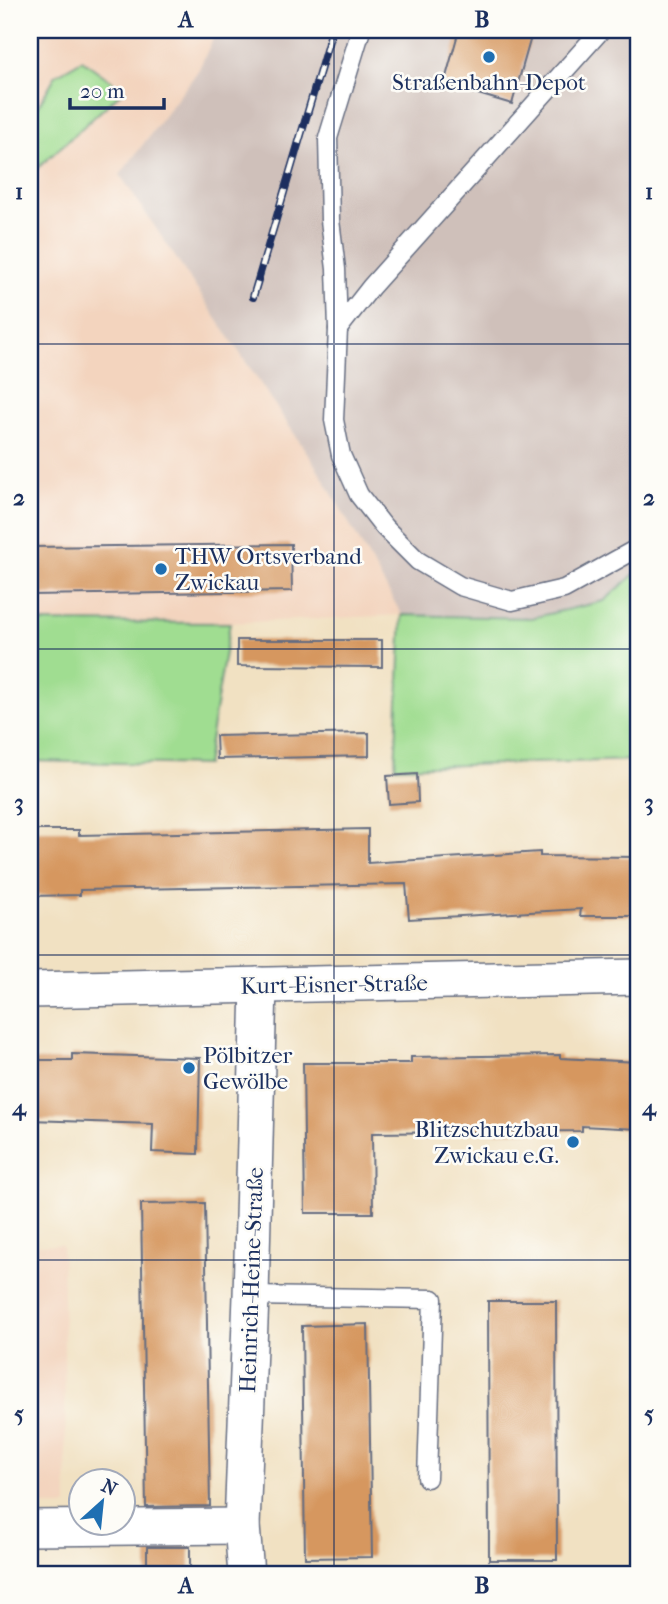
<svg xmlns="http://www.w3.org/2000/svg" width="668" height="1604" font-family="'IM FELL French Canon',serif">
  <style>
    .built { fill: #f3d4be }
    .industrial { fill: #cfc0ba }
    .green { fill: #a0dd91; stroke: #5e8678; stroke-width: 2 }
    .building { fill: #d6975f }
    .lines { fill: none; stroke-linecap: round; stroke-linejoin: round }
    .lane-casing { stroke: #666d81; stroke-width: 21 }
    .street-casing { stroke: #666d81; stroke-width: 38 }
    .lane { stroke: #fff; stroke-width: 18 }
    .street { stroke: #fff; stroke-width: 35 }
    .rail-casing { stroke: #1b2f5e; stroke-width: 8 }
    .rail { stroke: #fdfcf7; stroke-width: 5; stroke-dasharray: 16; stroke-linecap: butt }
    .grid { fill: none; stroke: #1b2f5e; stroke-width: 2; stroke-opacity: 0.55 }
    .poi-dot { fill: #1f6fb2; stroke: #fdfcf7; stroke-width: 2.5 }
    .labels { text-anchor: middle; stroke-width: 5; stroke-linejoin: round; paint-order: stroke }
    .poi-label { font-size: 23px; fill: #1b2f5e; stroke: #fdfcf7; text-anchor: start }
    .street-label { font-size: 23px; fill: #1b2f5e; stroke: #fdfcf7 }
    .neatline { fill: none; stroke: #1b2f5e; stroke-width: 2.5 }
    .grid-label { font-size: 23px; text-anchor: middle; font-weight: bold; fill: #1b2f5e }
  </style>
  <rect width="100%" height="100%" fill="#fdfcf7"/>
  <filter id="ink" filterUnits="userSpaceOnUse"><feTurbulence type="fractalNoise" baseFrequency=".0143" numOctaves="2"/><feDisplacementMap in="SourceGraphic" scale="14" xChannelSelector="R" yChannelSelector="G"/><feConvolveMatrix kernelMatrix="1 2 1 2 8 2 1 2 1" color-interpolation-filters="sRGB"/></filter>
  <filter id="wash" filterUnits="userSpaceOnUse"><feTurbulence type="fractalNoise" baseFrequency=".00686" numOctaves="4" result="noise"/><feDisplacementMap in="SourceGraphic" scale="28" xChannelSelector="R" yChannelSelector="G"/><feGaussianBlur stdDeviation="1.57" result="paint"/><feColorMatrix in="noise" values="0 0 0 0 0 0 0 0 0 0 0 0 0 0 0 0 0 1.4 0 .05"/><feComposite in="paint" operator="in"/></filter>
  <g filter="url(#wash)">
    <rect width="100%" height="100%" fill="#f1e1c2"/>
    <g class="built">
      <polygon points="30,30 217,30 198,71 120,175 316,466 402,615 230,623 30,624"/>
      <polygon points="30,1245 62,1245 67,1506 30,1506"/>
    </g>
    <polygon class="industrial" points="217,30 638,30 638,571 604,601 531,618 402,615 316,466 120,175 198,71"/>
    <g class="green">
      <polygon points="82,60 124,90 30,175 30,120 56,75"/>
      <polygon points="638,571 638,760 395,767 402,615 531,618 604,601"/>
      <polygon points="30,622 230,623 206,765 30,761"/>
    </g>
    <g id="blocks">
      <g class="building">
        <polygon points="459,30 533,30 512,104 444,84"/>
        <polygon points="291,544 292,591 30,595 30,547"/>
        <polygon points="237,640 382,640 382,667 237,666"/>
        <polygon points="369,733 369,756 217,759 216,736"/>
        <polygon points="417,774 418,802 389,804 387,776"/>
        <polygon points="368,829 368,863 540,852 540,856 638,857 638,916 580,916 581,909 409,919 406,884 80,890 80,895 30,896 30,830 79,830 79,835"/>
        <polygon points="72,1054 200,1058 198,1154 152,1152 153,1124 30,1120 30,1060 72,1060"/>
        <polygon points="560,1055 560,1058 638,1062 638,1129 582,1126 582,1131 372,1133 373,1213 305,1213 303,1063 411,1063 411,1057"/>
        <polygon points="205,1203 210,1506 146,1507 141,1204"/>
        <polygon points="488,1301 556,1301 557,1560 489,1560"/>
        <polygon points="368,1324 372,1557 305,1558 302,1326"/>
        <rect x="147" y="1547" width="43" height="27"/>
      </g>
    </g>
  </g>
  <g filter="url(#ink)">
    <use href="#blocks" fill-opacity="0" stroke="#666d81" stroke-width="2"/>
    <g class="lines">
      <defs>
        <g id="lane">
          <polyline points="361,30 328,138 330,220 336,269 338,329 334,420 341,455 359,495 384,527 418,561 460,586 512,601 564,589 638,548"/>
          <polyline points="338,329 371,287 601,30"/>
          <polyline points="251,1296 433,1299 427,1478"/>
        </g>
        <g id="street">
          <polyline points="30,990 638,977"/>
          <polyline points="30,1528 242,1526"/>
          <polyline points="246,1574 242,1526 251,1296 259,985"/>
        </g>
      </defs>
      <use href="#lane" class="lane-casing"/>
      <use href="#street" class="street-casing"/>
      <use href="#lane" class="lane"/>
      <use href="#street" class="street"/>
      <defs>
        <polyline id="rail" points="253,297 332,30"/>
      </defs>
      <use href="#rail" class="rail-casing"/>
      <use href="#rail" class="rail"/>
    </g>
  </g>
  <path class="grid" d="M334,30V1574M30,344H638M30,649H638M30,955H638M30,1260H638"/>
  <g class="poi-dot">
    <circle cx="489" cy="57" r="7"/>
    <circle cx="161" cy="569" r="7"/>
    <circle cx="189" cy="1068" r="7"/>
    <circle cx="573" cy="1142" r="7"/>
  </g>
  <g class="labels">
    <g class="poi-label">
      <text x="489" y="90" text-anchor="middle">Straßenbahn-Depot</text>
      <text x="175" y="564">THW Ortsverband<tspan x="175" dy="26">Zwickau</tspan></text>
      <text x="203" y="1063">Pölbitzer<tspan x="203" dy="26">Gewölbe</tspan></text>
      <text x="559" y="1137" text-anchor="end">Blitzschutzbau<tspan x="559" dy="26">Zwickau e.G.</tspan></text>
    </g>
    <g class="street-label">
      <text transform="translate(334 984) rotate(-1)" y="8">Kurt-Eisner-Straße</text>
      <text transform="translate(251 1280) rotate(-88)" y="8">Heinrich-Heine-Straße</text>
    </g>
  </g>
  <rect width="668" height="1604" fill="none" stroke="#fdfcf7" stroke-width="77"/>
  <g transform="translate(102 1502) rotate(27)"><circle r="33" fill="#fdfcf7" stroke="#a3aaba" stroke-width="2"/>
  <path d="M0-5L12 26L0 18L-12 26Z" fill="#1f6fb2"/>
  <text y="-10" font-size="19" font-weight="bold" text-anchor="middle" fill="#1b2f5e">N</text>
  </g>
  <path d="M70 98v10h94v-10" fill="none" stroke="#1b2f5e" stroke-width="3.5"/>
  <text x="80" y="98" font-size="21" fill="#1b2f5e" stroke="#fdfcf7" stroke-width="5" paint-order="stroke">20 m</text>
  <rect x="38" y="38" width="592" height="1528" class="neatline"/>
  <g class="grid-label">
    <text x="186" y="27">A</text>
    <text x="482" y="27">B</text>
    <text x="19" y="199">1</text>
    <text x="649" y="199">1</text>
    <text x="19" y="505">2</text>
    <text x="649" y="505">2</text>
    <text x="19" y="810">3</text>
    <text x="649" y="810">3</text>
    <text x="19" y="1115">4</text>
    <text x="649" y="1115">4</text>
    <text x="19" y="1421">5</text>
    <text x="649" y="1421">5</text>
    <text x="186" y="1593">A</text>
    <text x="482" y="1593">B</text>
  </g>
</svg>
